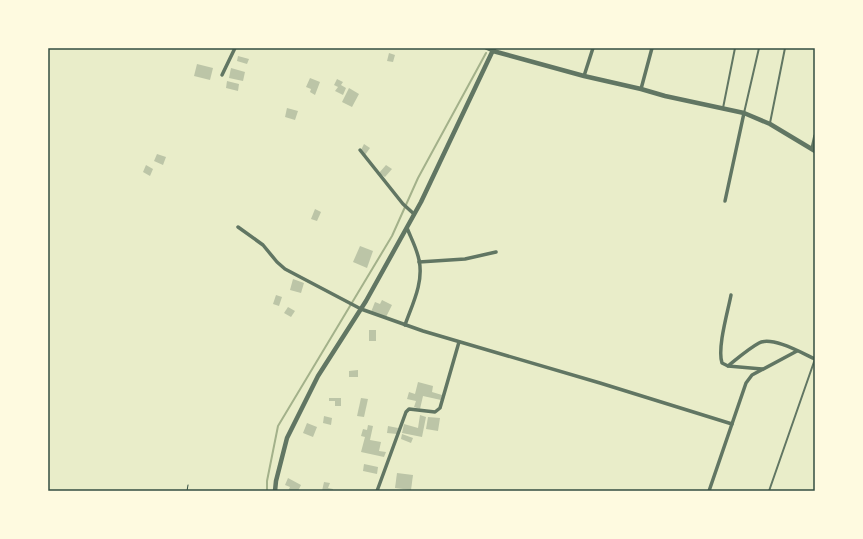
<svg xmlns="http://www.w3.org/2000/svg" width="863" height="539" font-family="'DM Sans',sans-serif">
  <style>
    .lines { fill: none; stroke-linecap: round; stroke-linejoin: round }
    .stream { stroke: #a3b18a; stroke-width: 2 }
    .building { fill: #bcc5a7 }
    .path { stroke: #344e41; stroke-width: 1 }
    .service { stroke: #617663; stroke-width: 2 }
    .minor { stroke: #617663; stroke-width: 3.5 }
    .tertiary { stroke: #617663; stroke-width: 4.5 }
    .neatline { fill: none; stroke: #344e41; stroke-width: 1.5 }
  </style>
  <rect width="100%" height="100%" fill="#e9edc9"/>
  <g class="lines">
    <polyline class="stream" points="267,491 267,481 278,426 392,236 418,178 486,53"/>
  </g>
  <g class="building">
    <polygon points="389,53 395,55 393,62 387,61"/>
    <polygon points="238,56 249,59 247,64 237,61"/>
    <polygon points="197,64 213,68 210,80 194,76"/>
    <polygon points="231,68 245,72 243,81 229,78"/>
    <polygon points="310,78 320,82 315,95 310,92 311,89 306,87"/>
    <polygon points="337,79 343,82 341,85 346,88 343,95 335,91 338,87 334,85"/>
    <polygon points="227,81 239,84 238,91 226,88"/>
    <polygon points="349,88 359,94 352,107 342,102"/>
    <polygon points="287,108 298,111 295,120 285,117"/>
    <polygon points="364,144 370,148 365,155 360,152"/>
    <polygon points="157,154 166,157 163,165 154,161"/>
    <polygon points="146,165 153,169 150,176 143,172"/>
    <polygon points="386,165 392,169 385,177 379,173"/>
    <polygon points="315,209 321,212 317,221 311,219"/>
    <polygon points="360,246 373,251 367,268 353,262"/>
    <polygon points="293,279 304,283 301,293 290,290"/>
    <polygon points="276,295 282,297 279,306 273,304"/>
    <polygon points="382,300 392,305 385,319 371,312 375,302 380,304"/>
    <polygon points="288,307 295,311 291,317 284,313"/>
    <rect x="369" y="330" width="7" height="11"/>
    <polygon points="358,370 358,377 349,377 349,371"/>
    <polygon points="418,382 433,386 432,392 442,395 441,400 423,396 420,409 414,407 416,401 407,399 409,392 415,394"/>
    <polygon points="329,398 341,398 341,406 335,406 335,401 329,401"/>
    <polygon points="361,398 368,399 364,417 357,416"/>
    <polygon points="420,415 426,417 422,437 402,433 404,424 418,428"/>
    <polygon points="324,416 332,418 331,425 323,423"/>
    <polygon points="428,417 440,418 438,431 426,429"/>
    <polygon points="307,423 317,427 313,437 303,433"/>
    <polygon points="368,425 373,426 370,440 381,442 379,451 386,452 384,457 361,452 365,437 361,436 363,429 367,430"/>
    <polygon points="388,426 398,428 397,434 387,433"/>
    <polygon points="402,434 413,438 411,443 401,439"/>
    <polygon points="364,464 378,467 377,474 363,471"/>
    <polygon points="397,473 413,475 411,490 395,488"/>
    <polygon points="288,478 301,485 298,491 288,491 290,487 285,485"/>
    <polygon points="324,482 330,483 328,488 333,489 333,491 322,491"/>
  </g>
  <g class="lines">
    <polyline class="path" points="187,491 188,485"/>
    <g class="service">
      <polyline points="723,108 735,48"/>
      <polyline points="744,113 759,48"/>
      <polyline points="770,123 785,48"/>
      <polyline points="769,491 815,359"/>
    </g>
    <g class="minor">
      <polyline points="486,48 493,51"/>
      <polyline points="222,75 235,48"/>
      <polyline points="584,76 593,48"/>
      <polyline points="641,89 652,48"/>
      <polyline points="812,149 815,136"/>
      <polyline points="360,150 403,204 414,214"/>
      <polyline points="725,201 744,113"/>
      <polyline points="238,227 263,245 277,262 285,269 361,309 423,331 600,383 732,424"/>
      <polyline points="419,262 465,259 496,252"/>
      <path d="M731,295C728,311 717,348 722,363L728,366L762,369"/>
      <path d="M405,325C412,305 424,282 419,260C417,249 411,238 407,228"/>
      <path d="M728,366C738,358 748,349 759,343C772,336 802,353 815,359"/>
      <polyline points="377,491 406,412 409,409 435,412 440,408 459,342"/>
      <polyline points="709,491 746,383 752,375 797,351"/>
    </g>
    <g class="tertiary">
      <polyline points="493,51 584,76 641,89 665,96 744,113 770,124 815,151"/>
      <polyline points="275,491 276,481 287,438 318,376 366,301 421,202 494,48"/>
    </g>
  </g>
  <rect width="863" height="539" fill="none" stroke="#fefae0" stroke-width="98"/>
  <rect x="49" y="49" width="765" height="441" class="neatline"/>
</svg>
